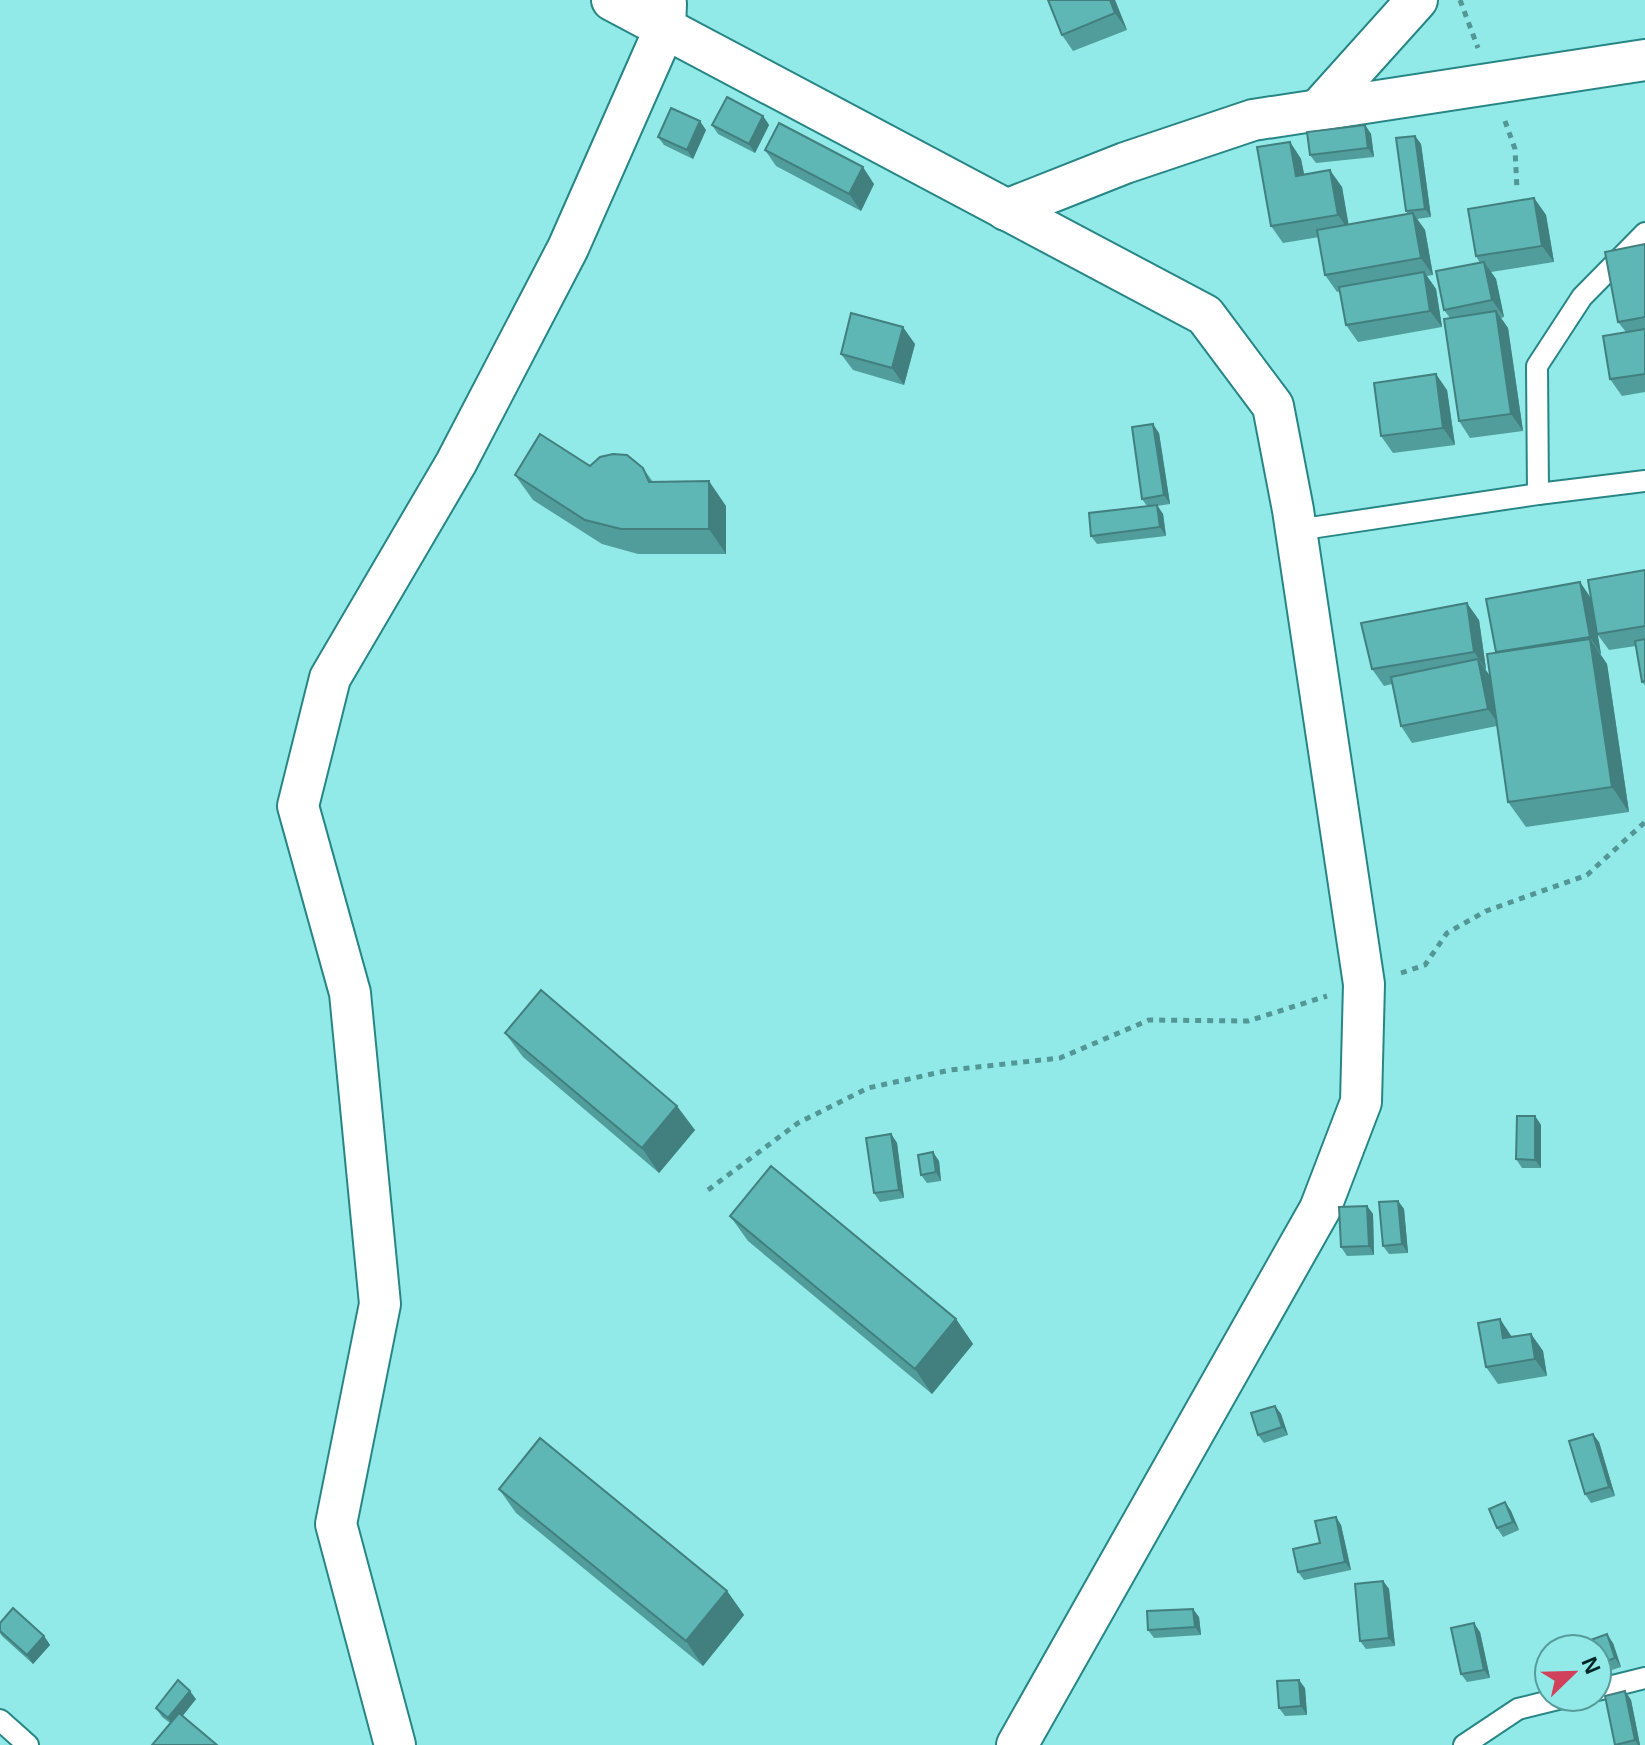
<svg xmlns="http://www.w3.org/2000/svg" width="1645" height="1745" font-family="Arial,sans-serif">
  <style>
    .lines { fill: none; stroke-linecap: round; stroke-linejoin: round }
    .lane-casing { stroke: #278685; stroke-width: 24 }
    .street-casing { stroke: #278685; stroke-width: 44 }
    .path { stroke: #529695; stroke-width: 5; stroke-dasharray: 6 6; stroke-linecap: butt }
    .lane { stroke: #fff; stroke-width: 20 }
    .street { stroke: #fff; stroke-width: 40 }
    .wall { fill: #519d9c }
    .shaded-wall { fill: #427f7f }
    .building { fill: #5eb6b5; stroke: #427f7f; stroke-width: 2 }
  </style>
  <rect width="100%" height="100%" fill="#91eae8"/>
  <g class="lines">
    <defs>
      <g id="lane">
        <polyline points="1645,233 1582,297 1537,366 1538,494 1645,481"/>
        <polyline points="1297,530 1538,494"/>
        <polyline points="1597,1690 1645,1678"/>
        <polyline points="0,1720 28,1745"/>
        <polyline points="1464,1745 1518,1709 1566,1697"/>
      </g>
      <g id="street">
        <polyline points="612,0 1205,315 1273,406 1293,510 1364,984 1361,1102 1320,1209 1017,1745"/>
        <polyline points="1319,109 1417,0"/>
        <polyline points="1006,210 1125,163 1253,120 1645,60"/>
        <polyline points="395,1745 336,1524 380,1304 350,993 298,806 330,678 456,463 568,248 665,28 666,4"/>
      </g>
    </defs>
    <use href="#lane" class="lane-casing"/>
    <use href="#street" class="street-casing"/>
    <g class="path">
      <polyline points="1460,0 1478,48"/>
      <polyline points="1505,121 1515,149 1517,190"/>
      <polyline points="1401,973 1425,965 1447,933 1486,911 1587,875 1645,822"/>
      <polyline points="708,1190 798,1123 868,1088 950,1070 1060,1058 1149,1020 1248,1021 1327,996"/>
    </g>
    <use href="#lane" class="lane"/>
    <use href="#street" class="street"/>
  </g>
  <g class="wall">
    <polygon points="1115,0 1127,30 1073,51 1062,35"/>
    <polygon points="763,116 769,125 755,153 718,134 712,125"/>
    <polygon points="1365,125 1371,134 1374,157 1316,163 1310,155"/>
    <polygon points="706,130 693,159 664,145 658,137"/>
    <polygon points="1415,136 1421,144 1431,217 1417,219 1425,230 1433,275 1427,276 1436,289 1442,327 1358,342 1346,325 1340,291 1337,292 1325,275 1319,237 1283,243 1271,226 1290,142 1301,159 1304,175 1342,187 1348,225 1408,214 1406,211"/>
    <polygon points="765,150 874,184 861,211 776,166"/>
    <polygon points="1534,198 1546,215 1554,262 1491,272 1496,279 1504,317 1501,318 1508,328 1523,431 1470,438 1459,421 1450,318 1444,310 1480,263 1476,256"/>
    <polygon points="1645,244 1645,392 1622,396 1610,379 1626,332 1618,322"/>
    <polygon points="915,344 904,385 853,370 841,354"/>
    <polygon points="1447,390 1455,445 1393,453 1381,436"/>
    <polygon points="1159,433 1170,504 1157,506 1163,514 1166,536 1097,544 1091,536 1147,506 1142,499"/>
    <polygon points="590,466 643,468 653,482 726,506 726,554 638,554 602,544 533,500 515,475"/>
    <polygon points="1645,570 1645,685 1642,682 1636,646 1609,650 1598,635 1601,654 1600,654 1607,664 1629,812 1526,827 1508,802 1497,726 1412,743 1401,726 1392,684 1384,686 1372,669 1479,620 1486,669 1485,669 1490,677 1496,652 1580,582 1591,598"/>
    <polygon points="505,1033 695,1130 659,1173 523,1057"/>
    <polygon points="1535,1116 1541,1125 1541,1168 1522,1168 1516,1159"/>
    <polygon points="891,1134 897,1143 904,1198 880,1202 874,1193"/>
    <polygon points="939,1161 941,1181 927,1183 921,1175"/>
    <polygon points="1398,1201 1404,1209 1408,1253 1389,1254 1383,1246"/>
    <polygon points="1367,1206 1373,1214 1374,1255 1347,1256 1341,1247"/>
    <polygon points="730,1216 956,1319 973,1344 932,1394 748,1241"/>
    <polygon points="1500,1319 1512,1337 1531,1334 1543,1351 1547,1376 1498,1384 1486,1367"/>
    <polygon points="1275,1406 1281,1414 1288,1435 1264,1443 1258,1435"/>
    <polygon points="1599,1442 1615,1496 1591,1503 1585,1494"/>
    <polygon points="499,1489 727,1591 744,1615 703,1666 516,1513"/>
    <polygon points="1505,1502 1511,1511 1519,1530 1503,1537 1497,1528"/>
    <polygon points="1336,1517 1341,1525 1351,1570 1304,1580 1298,1572 1320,1543"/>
    <polygon points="1383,1581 1389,1589 1395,1646 1366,1649 1360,1641"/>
    <polygon points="1199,1617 1201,1635 1154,1638 1148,1630"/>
    <polygon points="0,1623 44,1636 50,1645 33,1664 2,1636 0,1633"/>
    <polygon points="1480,1632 1490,1678 1467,1682 1461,1674"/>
    <polygon points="1613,1643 1621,1667 1597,1675 1597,1649"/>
    <polygon points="1305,1688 1307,1715 1285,1716 1279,1708"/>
    <polygon points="1625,1691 1631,1700 1640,1745 1615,1745"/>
    <polygon points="196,1699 182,1716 170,1723 162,1717 156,1708"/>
  </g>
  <g class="shaded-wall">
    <polygon points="1110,0 1115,0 1127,30 1115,13"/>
    <polygon points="763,116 769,125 755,153 749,144"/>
    <polygon points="700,121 706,130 693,159 687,150"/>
    <polygon points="1365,125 1371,134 1374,157 1368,148"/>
    <polygon points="1415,136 1421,144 1431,217 1425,209"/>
    <polygon points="1290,142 1301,159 1308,193 1296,176"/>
    <polygon points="863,167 874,184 861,211 849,194"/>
    <polygon points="1330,170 1342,187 1350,232 1338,215"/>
    <polygon points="1534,198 1546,215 1554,262 1542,246"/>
    <polygon points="1413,213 1425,230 1433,275 1421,258"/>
    <polygon points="1484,262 1496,279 1504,317 1492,300"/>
    <polygon points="1424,272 1436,289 1442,327 1430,311"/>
    <polygon points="1496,311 1508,328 1523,431 1511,414"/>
    <polygon points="903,327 915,344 904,385 892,368"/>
    <polygon points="1436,374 1447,390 1455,445 1443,428"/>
    <polygon points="1153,424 1159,433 1170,504 1164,495"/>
    <polygon points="709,481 726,506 726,554 709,529"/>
    <polygon points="1157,505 1163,514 1166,536 1160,527"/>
    <polygon points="1580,582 1591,599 1601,654 1590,637"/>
    <polygon points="1467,603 1479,620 1486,669 1474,652"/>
    <polygon points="1590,639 1607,664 1629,812 1612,787"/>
    <polygon points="1478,659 1490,676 1500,726 1488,709"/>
    <polygon points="677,1106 695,1130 659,1173 642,1148"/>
    <polygon points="1535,1116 1541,1125 1541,1168 1535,1160"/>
    <polygon points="891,1134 897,1143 904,1198 899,1190"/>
    <polygon points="933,1152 939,1161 941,1181 936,1172"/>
    <polygon points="1398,1201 1404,1209 1408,1253 1402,1244"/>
    <polygon points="1367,1206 1373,1214 1374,1255 1369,1246"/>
    <polygon points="956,1319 973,1344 932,1394 915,1369"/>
    <polygon points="1500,1319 1511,1336 1515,1355 1503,1338"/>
    <polygon points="1531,1334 1543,1351 1547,1376 1535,1359"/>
    <polygon points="1275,1406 1281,1414 1288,1435 1282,1427"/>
    <polygon points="1593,1434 1599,1442 1615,1496 1609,1487"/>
    <polygon points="1505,1502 1511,1511 1519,1530 1513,1522"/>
    <polygon points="1336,1517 1341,1525 1351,1570 1345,1562"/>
    <polygon points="1383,1581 1389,1589 1395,1646 1389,1638"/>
    <polygon points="727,1591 744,1615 703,1666 686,1641"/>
    <polygon points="1193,1609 1199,1617 1201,1635 1195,1627"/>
    <polygon points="1474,1623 1480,1632 1490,1678 1484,1670"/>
    <polygon points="1607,1634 1613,1643 1621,1667 1615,1658"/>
    <polygon points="44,1636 50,1645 33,1664 27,1655"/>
    <polygon points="1299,1680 1305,1688 1307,1715 1301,1706"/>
    <polygon points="190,1691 196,1699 174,1727 168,1718"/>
    <polygon points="1625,1691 1631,1700 1640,1745 1638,1745 1635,1740"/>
  </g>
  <g class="building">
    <polygon points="1048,0 1110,0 1115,13 1062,35"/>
    <polygon points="727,97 763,116 749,144 712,125"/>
    <polygon points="671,108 700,121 687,150 658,137"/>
    <polygon points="779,123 863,167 849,194 765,150"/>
    <polygon points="1365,125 1368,148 1310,155 1307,132"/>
    <polygon points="1415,136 1425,209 1406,211 1396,138"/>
    <polygon points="1290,142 1296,176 1330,170 1338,215 1271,226 1257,147"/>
    <polygon points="1534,198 1542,246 1476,256 1468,209"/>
    <polygon points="1413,213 1421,258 1325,275 1317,230"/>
    <polygon points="1645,244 1645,317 1618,322 1605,252"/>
    <polygon points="1484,262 1492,300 1444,310 1436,271"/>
    <polygon points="1424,272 1430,311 1346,325 1339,287"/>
    <polygon points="1496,311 1511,414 1459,421 1444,319"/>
    <polygon points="851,313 903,327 892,368 841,354"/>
    <polygon points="1645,329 1645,374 1610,379 1603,336"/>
    <polygon points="1436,374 1443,428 1381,436 1374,383"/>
    <polygon points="1153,424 1164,495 1142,499 1132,427"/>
    <polygon points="540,434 590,466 600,457 613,454 627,455 643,468 649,482 709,481 709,529 621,529 585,520 515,475"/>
    <polygon points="1157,505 1160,527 1091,536 1089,513"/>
    <polygon points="1645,570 1645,626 1597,634 1588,580"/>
    <polygon points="1580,582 1590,637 1496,652 1486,599"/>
    <polygon points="1467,603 1474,652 1372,669 1361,623"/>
    <polygon points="1590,639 1612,787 1508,802 1487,654"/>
    <polygon points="1645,639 1645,681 1642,682 1635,641"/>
    <polygon points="1478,659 1488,709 1401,726 1391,677"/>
    <polygon points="541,990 677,1106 642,1148 505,1033"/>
    <polygon points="1517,1116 1535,1116 1535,1160 1516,1159"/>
    <polygon points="891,1134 899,1190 874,1193 866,1138"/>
    <polygon points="933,1152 936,1172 921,1175 918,1155"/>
    <polygon points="771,1166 956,1319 915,1369 730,1216"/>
    <polygon points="1398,1201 1402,1244 1383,1246 1379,1202"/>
    <polygon points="1367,1206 1369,1246 1341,1247 1339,1207"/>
    <polygon points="1500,1319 1503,1338 1531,1334 1535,1359 1486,1367 1478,1323"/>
    <polygon points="1275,1406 1282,1427 1258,1435 1251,1413"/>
    <polygon points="1593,1434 1609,1487 1585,1494 1569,1441"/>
    <polygon points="540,1438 727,1591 686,1641 499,1489"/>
    <polygon points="1505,1502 1513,1522 1497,1528 1489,1509"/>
    <polygon points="1336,1517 1345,1562 1298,1572 1293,1549 1320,1543 1315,1521"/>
    <polygon points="1383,1581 1389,1638 1360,1641 1355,1584"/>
    <polygon points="13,1608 44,1636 27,1655 0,1631 0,1623"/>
    <polygon points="1193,1609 1195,1627 1148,1630 1147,1611"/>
    <polygon points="1474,1623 1484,1670 1461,1674 1451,1628"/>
    <polygon points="1607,1634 1615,1658 1597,1665 1597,1649 1566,1649"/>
    <polygon points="178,1680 190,1691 168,1718 156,1708"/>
    <polygon points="1299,1680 1301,1706 1279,1708 1277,1681"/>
    <polygon points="1625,1691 1635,1740 1615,1745 1605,1696"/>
    <polygon points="179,1713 217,1745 152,1745"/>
  </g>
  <g transform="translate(1573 1673) rotate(67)"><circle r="38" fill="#91eae8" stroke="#579c9b" stroke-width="2"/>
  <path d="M0-6L14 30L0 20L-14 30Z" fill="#d1415b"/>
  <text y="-12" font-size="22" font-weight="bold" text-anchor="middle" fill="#002727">N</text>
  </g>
</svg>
